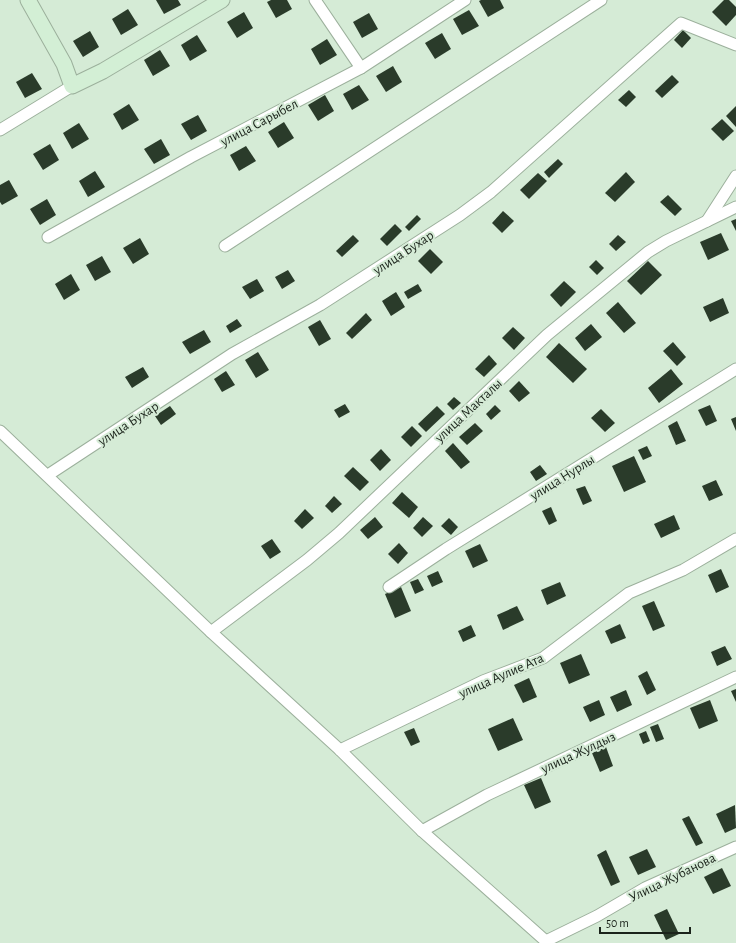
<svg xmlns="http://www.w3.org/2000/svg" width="736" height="943" font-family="'Alegreya Sans',sans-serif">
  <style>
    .building { fill: #2a3b2a }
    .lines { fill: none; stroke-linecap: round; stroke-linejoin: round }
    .street-casing { stroke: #9cb09c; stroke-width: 13 }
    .secondary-casing { stroke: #9cb09c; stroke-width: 17 }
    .street { stroke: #fff; stroke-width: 11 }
    .secondary { stroke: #d3efd5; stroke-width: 15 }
    .labels { text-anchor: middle; stroke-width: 4; stroke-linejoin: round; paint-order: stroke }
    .street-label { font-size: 14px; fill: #1b231b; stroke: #d5ebd6 }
  </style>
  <rect width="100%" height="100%" fill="#d5ebd6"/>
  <g class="building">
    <polygon points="156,0 178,0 181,5 164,14"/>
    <polygon points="271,0 287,0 292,9 276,18 267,2"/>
    <polygon points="481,0 500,0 504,8 488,17 479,1"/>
    <polygon points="724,0 729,0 736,7 736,15 726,26 712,12"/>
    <polygon points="128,9 138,25 121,35 112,19"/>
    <polygon points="469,10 479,26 462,35 453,19"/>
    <polygon points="244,12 253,28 237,38 227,22"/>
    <polygon points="369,13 378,29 362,38 353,22"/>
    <polygon points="683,30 691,38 682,48 674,40"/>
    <polygon points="90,31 99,47 83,57 73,41"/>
    <polygon points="442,33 451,49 435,59 425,43"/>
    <polygon points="197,35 207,51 190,61 181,45"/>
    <polygon points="327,39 337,55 320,65 311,49"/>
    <polygon points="160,50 170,66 153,76 144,60"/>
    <polygon points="393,66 402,82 386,92 376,76"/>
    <polygon points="32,73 42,89 25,98 16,82"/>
    <polygon points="672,75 679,82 662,98 655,91"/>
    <polygon points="359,85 369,100 352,110 343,94"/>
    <polygon points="629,90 636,97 626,107 618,100"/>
    <polygon points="325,95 334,111 318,121 308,105"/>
    <polygon points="129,104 139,120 122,130 113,114"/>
    <polygon points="736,106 736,127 726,116"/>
    <polygon points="198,115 207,131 191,140 181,124"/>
    <polygon points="722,119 734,131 723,141 711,129"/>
    <polygon points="284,122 294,138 278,148 268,132"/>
    <polygon points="79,123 89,139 72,149 63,133"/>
    <polygon points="161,139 170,155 154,164 144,149"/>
    <polygon points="50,144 59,160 43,170 33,154"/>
    <polygon points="246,146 256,161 239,171 230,155"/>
    <polygon points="558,159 563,164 549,178 544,172"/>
    <polygon points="95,171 105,187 88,197 79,181"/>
    <polygon points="626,172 635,182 615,202 605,193"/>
    <polygon points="538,173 547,181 529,199 520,190"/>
    <polygon points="9,180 18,196 2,205 0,202 0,185"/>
    <polygon points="668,195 682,209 675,216 660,202"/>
    <polygon points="47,199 56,215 40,225 30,209"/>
    <polygon points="503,211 514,221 502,233 492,223"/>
    <polygon points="417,215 421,219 409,231 405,227"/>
    <polygon points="736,219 736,231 731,221"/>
    <polygon points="395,224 402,231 387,246 380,239"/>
    <polygon points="721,233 729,250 708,260 700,242"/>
    <polygon points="353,235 359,241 342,257 336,251"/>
    <polygon points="618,235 626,242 616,251 609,244"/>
    <polygon points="140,238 149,254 133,264 123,248"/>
    <polygon points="430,249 443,262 431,274 418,261"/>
    <polygon points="102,256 111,272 95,281 86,265"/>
    <polygon points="596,260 604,268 597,275 589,267"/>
    <polygon points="648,261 662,275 641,295 627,281"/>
    <polygon points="288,270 295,281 282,289 275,277"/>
    <polygon points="71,274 80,290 64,300 55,284"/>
    <polygon points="257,279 264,291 250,299 242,287"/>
    <polygon points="564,281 576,292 561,307 550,295"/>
    <polygon points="418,284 422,291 408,299 404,292"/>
    <polygon points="396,292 405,307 391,316 382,301"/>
    <polygon points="723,298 729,313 710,322 703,307"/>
    <polygon points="618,302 636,323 624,333 606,313"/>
    <polygon points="366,313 372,320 352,339 346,333"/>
    <polygon points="237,319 242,326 230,333 226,326"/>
    <polygon points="320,320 331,339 319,346 308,327"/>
    <polygon points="591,324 602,337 585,351 575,338"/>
    <polygon points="513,327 525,338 514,350 502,338"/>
    <polygon points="204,330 211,342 190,354 182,342"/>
    <polygon points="673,342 686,357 677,366 663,351"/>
    <polygon points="559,343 587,369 573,383 546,357"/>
    <polygon points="258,352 269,370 256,378 245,360"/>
    <polygon points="489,355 497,364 484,377 475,369"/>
    <polygon points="143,367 149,377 132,388 125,377"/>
    <polygon points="671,369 683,384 659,403 648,388"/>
    <polygon points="226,371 235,385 222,392 214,379"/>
    <polygon points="519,381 530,393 519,402 509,391"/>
    <polygon points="454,397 461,403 453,410 447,404"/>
    <polygon points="345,404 350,412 339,418 334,410"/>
    <polygon points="495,405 501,411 491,420 486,414"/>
    <polygon points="710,405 717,421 706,426 698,410"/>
    <polygon points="170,406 176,414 161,425 155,416"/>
    <polygon points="437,406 445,414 426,432 418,424"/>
    <polygon points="601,409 615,423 605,432 591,418"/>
    <polygon points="736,417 736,431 731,419"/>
    <polygon points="677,421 686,441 676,445 668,426"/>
    <polygon points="475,423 483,431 467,445 459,437"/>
    <polygon points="412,426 422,436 411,447 401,437"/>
    <polygon points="453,443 470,462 461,469 445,451"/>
    <polygon points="647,446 652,456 643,460 638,450"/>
    <polygon points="381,449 391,460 380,471 370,460"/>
    <polygon points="634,456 646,482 624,492 612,466"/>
    <polygon points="540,465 547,474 536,481 530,472"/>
    <polygon points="353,467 369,482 360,491 344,476"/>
    <polygon points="716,480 723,495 709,501 702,486"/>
    <polygon points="585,486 592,501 583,505 576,489"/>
    <polygon points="402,492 418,507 409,518 392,503"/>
    <polygon points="334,496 342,504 332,513 325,506"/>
    <polygon points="551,507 557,521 549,525 542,511"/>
    <polygon points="305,509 314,518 302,529 294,521"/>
    <polygon points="674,515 680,529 661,538 654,524"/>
    <polygon points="375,517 383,527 368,539 360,530"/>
    <polygon points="423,517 433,526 422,537 413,528"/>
    <polygon points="449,518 458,527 451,535 441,526"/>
    <polygon points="272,539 281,552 270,559 261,546"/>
    <polygon points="399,543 408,553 398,564 388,554"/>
    <polygon points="480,544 488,561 473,568 465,551"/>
    <polygon points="721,569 729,587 716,593 708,575"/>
    <polygon points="438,571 443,582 432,587 427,576"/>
    <polygon points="418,579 424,590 415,594 410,582"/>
    <polygon points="560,582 566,596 547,605 541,590"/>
    <polygon points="401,587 411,611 395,618 385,594"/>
    <polygon points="654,601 665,626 653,631 642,606"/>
    <polygon points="517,606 524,620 503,630 497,615"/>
    <polygon points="620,624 626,638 611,644 605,631"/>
    <polygon points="471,625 476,636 463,642 458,631"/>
    <polygon points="725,646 732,659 717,666 711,652"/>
    <polygon points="581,654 590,675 569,684 560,663"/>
    <polygon points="647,671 656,690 647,695 638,676"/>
    <polygon points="529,678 537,697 523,703 514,685"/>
    <polygon points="736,689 736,702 731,691"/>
    <polygon points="626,690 632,705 617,712 610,697"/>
    <polygon points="599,700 605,715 590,722 583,707"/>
    <polygon points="710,700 718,721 699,729 690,708"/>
    <polygon points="513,718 523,740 498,751 488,729"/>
    <polygon points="658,724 664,739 656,742 650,727"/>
    <polygon points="414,728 420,742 411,746 404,732"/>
    <polygon points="646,731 650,741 643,744 639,734"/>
    <polygon points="606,747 613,766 600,772 592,753"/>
    <polygon points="541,778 551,802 535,809 524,785"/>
    <polygon points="735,805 736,828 725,833 716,814"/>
    <polygon points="689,816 703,843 696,846 682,819"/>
    <polygon points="647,849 656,867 638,875 629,857"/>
    <polygon points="606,850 620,882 611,886 597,855"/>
    <polygon points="722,868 731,886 713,894 704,877"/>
    <polygon points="667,909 679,934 666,940 654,915"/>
  </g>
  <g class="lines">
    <defs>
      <g id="street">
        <polyline points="315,0 361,68"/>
        <polyline points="0,130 72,86"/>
        <polyline points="707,221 736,176"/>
        <polyline points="48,237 191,157 361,68 465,0"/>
        <polyline points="225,246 601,0"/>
        <polyline points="0,431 211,632 340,750 422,831 548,943"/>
        <polyline points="48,475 232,354 320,305 460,215 491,192 681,23 736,45"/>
        <polyline points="389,587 446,549 736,369"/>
        <polyline points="211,632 307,560 339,533 547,335 648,252 666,241 736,207"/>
        <polyline points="340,750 483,681 543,658 629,593 683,570 736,539"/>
        <polyline points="422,831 487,795 736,677"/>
        <polyline points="546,941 597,916 645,888 736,847"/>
      </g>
      <polyline id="secondary" points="28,0 64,64 72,86 103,71 222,0"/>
    </defs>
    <use href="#street" class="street-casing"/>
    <use href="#secondary" class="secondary-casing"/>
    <use href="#street" class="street"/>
    <use href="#secondary" class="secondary"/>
  </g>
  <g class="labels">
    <g class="street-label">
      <text transform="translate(259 122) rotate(-28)" y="5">улица Сарыбел</text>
      <text transform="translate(403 252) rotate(-33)" y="5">улица Бухар</text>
      <text transform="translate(468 410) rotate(-43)" y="5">улица Макталы</text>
      <text transform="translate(128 423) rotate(-33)" y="5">улица Бухар</text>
      <text transform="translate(562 477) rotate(-32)" y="5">улица Нурлы</text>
      <text transform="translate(501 675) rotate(-24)" y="5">улица Аулие Ата</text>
      <text transform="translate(578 752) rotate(-25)" y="5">улица Жулдыз</text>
      <text transform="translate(672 877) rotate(-26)" y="5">Улица Жубанова</text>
    </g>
  </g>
  <path d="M600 927v6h90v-6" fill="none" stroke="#1b231b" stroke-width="2"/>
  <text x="606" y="927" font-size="12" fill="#1b231b" stroke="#d5ebd6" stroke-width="3" paint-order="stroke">50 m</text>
</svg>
